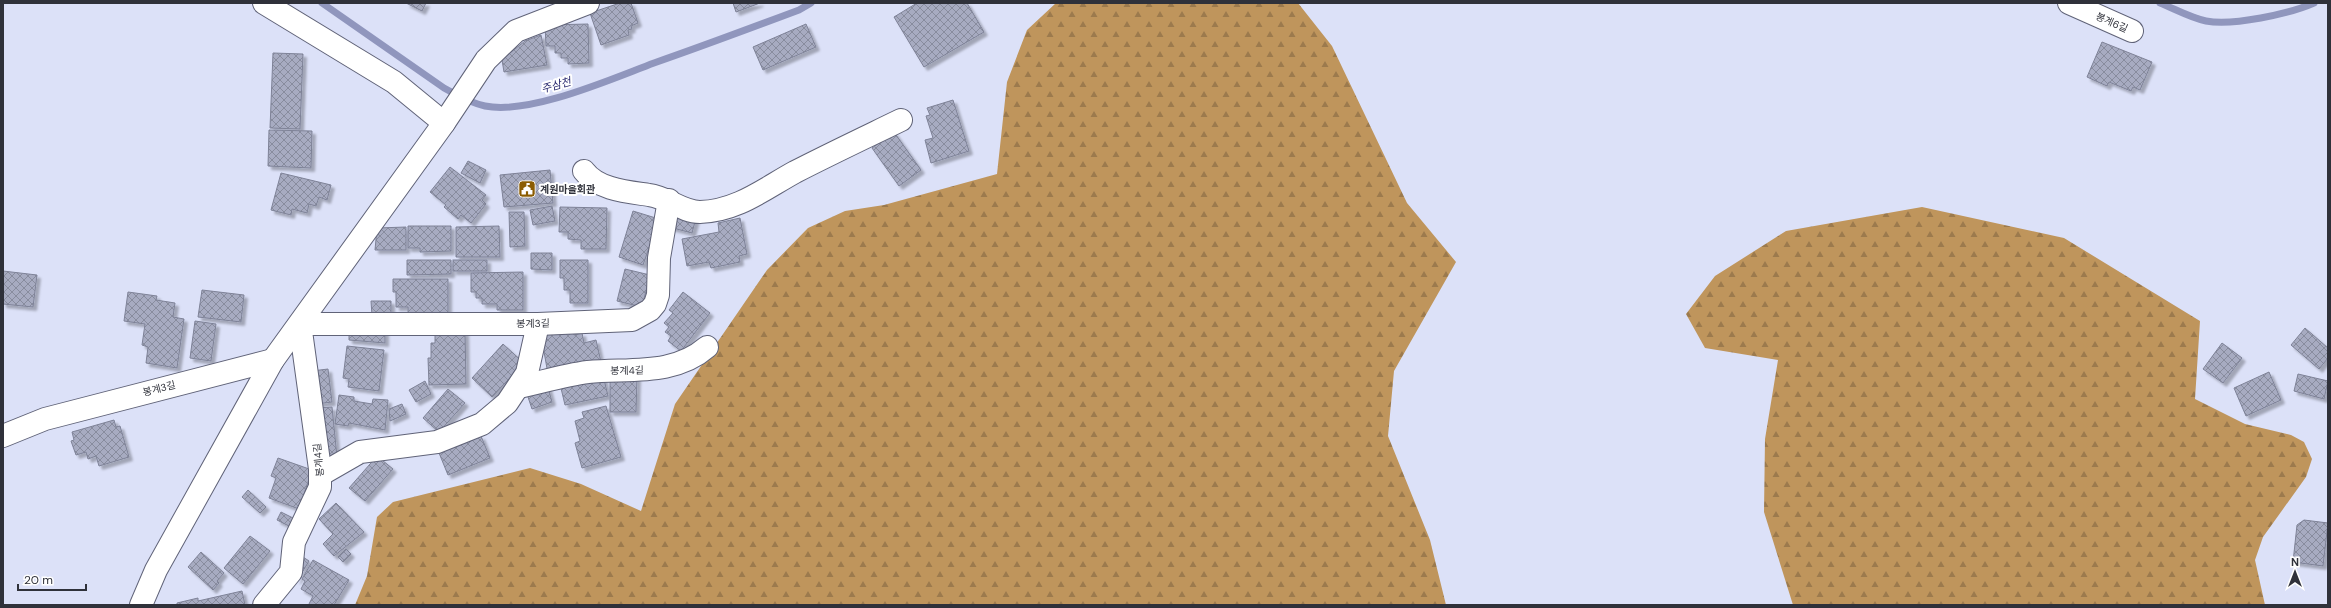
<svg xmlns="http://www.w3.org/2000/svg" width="2331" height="608" font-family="'DM Sans','Noto Sans KR',sans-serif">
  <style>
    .forest { fill: url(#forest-firs) }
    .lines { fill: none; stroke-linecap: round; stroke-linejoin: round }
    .stream { stroke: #9096bd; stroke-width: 7 }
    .building { fill: url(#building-cross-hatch); stroke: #7e8297; filter: url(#shadow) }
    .minor-casing { stroke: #606378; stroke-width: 24 }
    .minor { stroke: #fff; stroke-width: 22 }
    .labels { text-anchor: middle; stroke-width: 4; stroke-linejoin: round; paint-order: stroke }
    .street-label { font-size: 10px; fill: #2f313a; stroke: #fff }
    .poi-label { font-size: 10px; font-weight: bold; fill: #2f313a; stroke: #fff; text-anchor: start }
    .water-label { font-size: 11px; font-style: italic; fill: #25256c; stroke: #fff }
  </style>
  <defs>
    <pattern id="forest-firs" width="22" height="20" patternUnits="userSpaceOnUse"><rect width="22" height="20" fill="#bf955c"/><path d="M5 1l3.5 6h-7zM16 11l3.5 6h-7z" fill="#9c7a4d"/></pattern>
    <pattern id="building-cross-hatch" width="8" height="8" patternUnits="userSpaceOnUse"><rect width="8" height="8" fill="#a7abc1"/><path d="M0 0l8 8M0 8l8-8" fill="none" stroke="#888c9e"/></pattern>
    <filter id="shadow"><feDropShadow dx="3.5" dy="3.5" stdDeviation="1" flood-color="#0004"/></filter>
  </defs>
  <rect width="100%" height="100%" fill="#dce1f8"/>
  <g class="forest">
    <polygon points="1056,3 1298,3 1332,46 1407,203 1456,262 1394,371 1388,436 1430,540 1446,605 355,605 367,576 377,517 393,502 530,468 581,484 641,511 675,404 767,270 808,228 845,211 884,205 997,174 1007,82 1027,30"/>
    <polygon points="1922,207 2064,238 2200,321 2195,399 2245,424 2291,435 2304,442 2312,459 2306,477 2263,537 2255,560 2265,605 1793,605 1764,512 1765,439 1778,360 1705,348 1686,314 1715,276 1786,231"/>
  </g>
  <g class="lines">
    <g class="stream">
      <path d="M322,3L444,88C457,95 470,103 485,106C530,115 611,79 654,63C703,46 751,28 799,10L811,3"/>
      <path d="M2160,3C2175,9 2191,18 2206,21C2233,26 2289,14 2314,3"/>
    </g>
  </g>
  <g class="building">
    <polygon points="406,3 426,3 422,11"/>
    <polygon points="620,3 631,3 638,23 631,26 632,29 628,30 629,35 601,45 590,13"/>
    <polygon points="733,3 760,3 736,12"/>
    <polygon points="917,3 967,3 984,32 924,67 894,17"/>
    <polygon points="588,24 589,63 568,64 568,58 561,58 561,53 555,53 555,46 546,46 545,25"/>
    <polygon points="806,24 816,47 763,70 753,47"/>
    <polygon points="541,35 547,65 504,72 502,60 506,56 525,41"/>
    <polygon points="2102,42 2152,62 2140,90 2133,87 2131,91 2109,82 2107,86 2087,77"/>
    <polygon points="273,53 303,54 300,129 270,128"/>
    <polygon points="953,100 969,151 931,163 925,140 933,138 926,116 930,115 927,108"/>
    <polygon points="269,130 312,131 311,168 268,166"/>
    <polygon points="894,132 921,170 899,186 872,148"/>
    <polygon points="468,161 486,170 480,183 461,173"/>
    <polygon points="450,167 486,195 482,200 486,204 471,223 461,215 458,219 444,207 446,205 430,192"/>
    <polygon points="550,170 553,203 504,207 500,175"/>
    <polygon points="281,173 331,185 327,200 319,197 316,206 309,204 307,213 292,209 291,215 271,210"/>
    <polygon points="552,206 555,221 533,225 530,210"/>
    <polygon points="560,207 607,208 606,249 581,249 581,240 568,239 568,232 559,232"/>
    <polygon points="633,211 659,219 643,265 619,257"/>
    <polygon points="509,212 524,212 525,246 510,247"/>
    <polygon points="673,212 696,218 692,233 669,227"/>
    <polygon points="740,218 747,254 739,256 740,262 711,268 709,262 687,266 682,239 719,232 718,223"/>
    <polygon points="408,226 451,226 451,251 420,252 420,248 408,248"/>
    <polygon points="499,226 500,257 456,257 456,227"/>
    <polygon points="406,227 406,250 375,250 377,228"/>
    <polygon points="531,253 552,253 552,270 531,269"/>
    <polygon points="407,260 451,260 451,274 407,275"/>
    <rect x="453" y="260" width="34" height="11"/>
    <polygon points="560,260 588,260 588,303 570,303 570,290 564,290 564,278 560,278"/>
    <polygon points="625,269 650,275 642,307 617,301"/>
    <polygon points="3,271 37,275 33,307 3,304"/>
    <polygon points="523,272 523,310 497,310 497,304 482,304 482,298 476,298 476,292 471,292 471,273"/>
    <polygon points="393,279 448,279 448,313 408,313 408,307 396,307 396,292 393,292"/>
    <polygon points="202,290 244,295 241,322 198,317"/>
    <polygon points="128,292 157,296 156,300 175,303 173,317 184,319 177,368 146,363 148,347 142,345 145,324 124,321"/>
    <polygon points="683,292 710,313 681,351 668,341 671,336 665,332 669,327 664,323 673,313 669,310"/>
    <polygon points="371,301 391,301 391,316 372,316"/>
    <polygon points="195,321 216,324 211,361 190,358"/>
    <polygon points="572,327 574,335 582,333 584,343 596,340 601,362 591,365 590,361 576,364 548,374 541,335"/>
    <polygon points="2305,328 2328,348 2328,358 2319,369 2291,345"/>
    <polygon points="349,330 385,331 385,343 349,340"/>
    <polygon points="465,331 466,384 429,385 428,358 431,358 431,343 435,343 435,335"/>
    <polygon points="2222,343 2242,358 2223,383 2203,369"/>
    <polygon points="503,344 524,363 492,397 472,378"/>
    <polygon points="347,346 384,350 379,391 348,387 349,379 343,378"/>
    <polygon points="328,369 332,402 316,404 312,371"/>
    <polygon points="2269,372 2281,400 2246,416 2234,388"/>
    <polygon points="2298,374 2328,381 2324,399 2294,391"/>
    <polygon points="603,375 608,396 565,405 560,384"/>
    <polygon points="610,377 637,377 636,412 610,412"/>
    <polygon points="425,381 431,394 416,402 409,390"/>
    <polygon points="548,387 552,402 532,409 527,394"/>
    <polygon points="448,389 465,403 439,432 423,418"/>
    <polygon points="339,395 354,397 354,401 372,404 373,399 388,400 385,430 349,423 348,426 335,424"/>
    <polygon points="402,404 406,414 390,421 389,409"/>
    <polygon points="606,406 621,457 582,468 575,443 580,441 575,421 584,418 582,412"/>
    <polygon points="332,407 337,457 323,458 317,408"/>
    <polygon points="114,420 116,427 120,426 129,457 99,466 96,456 88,459 86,452 76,455 71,441 74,440 72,432"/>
    <polygon points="481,436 490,458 448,475 437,448 456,440 458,446"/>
    <polygon points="377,456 393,469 365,501 349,488"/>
    <polygon points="278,458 312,470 299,509 269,498 276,478 271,476"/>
    <polygon points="248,490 266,507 260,513 242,497"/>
    <polygon points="336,503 364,532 334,556 323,544 333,534 319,519"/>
    <polygon points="281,512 295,519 291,527 277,520"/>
    <polygon points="2304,520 2328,523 2323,566 2293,562 2297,525"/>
    <polygon points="250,536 270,551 243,584 224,568"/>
    <polygon points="346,549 351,554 343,562 338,557"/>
    <polygon points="201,552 224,573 217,581 219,583 213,590 188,567"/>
    <polygon points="303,557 309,561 297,581"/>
    <polygon points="313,560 349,580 334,605 310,605 309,604 313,596 301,589 305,581 302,579"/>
    <polygon points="242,591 245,605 177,605 177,603 198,598 198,601"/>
  </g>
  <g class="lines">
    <defs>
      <g id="minor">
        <polyline points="264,3 394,82 444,123"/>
        <polyline points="2069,3 2132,31"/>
        <path d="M584,171C598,190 629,192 649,195C667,197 682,212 700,212C737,211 764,189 795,172C830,154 866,137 901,120"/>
        <path d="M519,387C542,382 565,375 588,372C629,368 674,376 707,347"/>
        <polyline points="3,436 45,419 273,360"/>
        <polyline points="320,475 360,452 437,442 482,424 507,403 527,373 538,324"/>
        <polyline points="141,605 156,570 273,360 444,123 486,60 516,31 588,3"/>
        <polyline points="264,605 291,572 294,542 320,487 320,469 300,324 538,324 632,320 650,310 655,304 658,295 659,258 669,200"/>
      </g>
    </defs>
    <use href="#minor" class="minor-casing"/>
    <use href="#minor" class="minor"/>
  </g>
  <defs>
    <symbol id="civic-square" viewBox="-11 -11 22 22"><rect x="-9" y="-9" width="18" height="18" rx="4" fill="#8b5c02" stroke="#fff"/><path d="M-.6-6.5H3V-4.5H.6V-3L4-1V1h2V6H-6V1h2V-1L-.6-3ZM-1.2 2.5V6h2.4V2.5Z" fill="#fff"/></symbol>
  </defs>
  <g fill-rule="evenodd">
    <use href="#civic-square" x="517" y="179" width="20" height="20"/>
  </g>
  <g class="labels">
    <g class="street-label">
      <text transform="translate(2112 22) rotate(24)" y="4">봉계6길</text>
      <text transform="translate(533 323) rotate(-1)" y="4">봉계3길</text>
      <text transform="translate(627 370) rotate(-1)" y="4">봉계4길</text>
      <text transform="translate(159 388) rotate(-14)" y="4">봉계3길</text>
      <text transform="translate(318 460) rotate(-96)" y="4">봉계4길</text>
    </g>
    <g class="poi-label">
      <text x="540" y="193">계원마을회관</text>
    </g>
    <g class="water-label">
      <text transform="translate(556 85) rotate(-16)" y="4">주삼천</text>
    </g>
  </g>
  <rect width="2331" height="608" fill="none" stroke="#2f313a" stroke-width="8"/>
  <g transform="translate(2295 572)" stroke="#ffffff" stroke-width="3" paint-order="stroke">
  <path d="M0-3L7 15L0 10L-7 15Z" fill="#2f313a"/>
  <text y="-6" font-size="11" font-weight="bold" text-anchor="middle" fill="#2f313a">N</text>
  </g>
  <path d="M18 584v6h68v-6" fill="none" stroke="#2f313a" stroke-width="2"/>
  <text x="24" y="584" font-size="12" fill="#2f313a" stroke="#ffffff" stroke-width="3" paint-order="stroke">20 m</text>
</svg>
